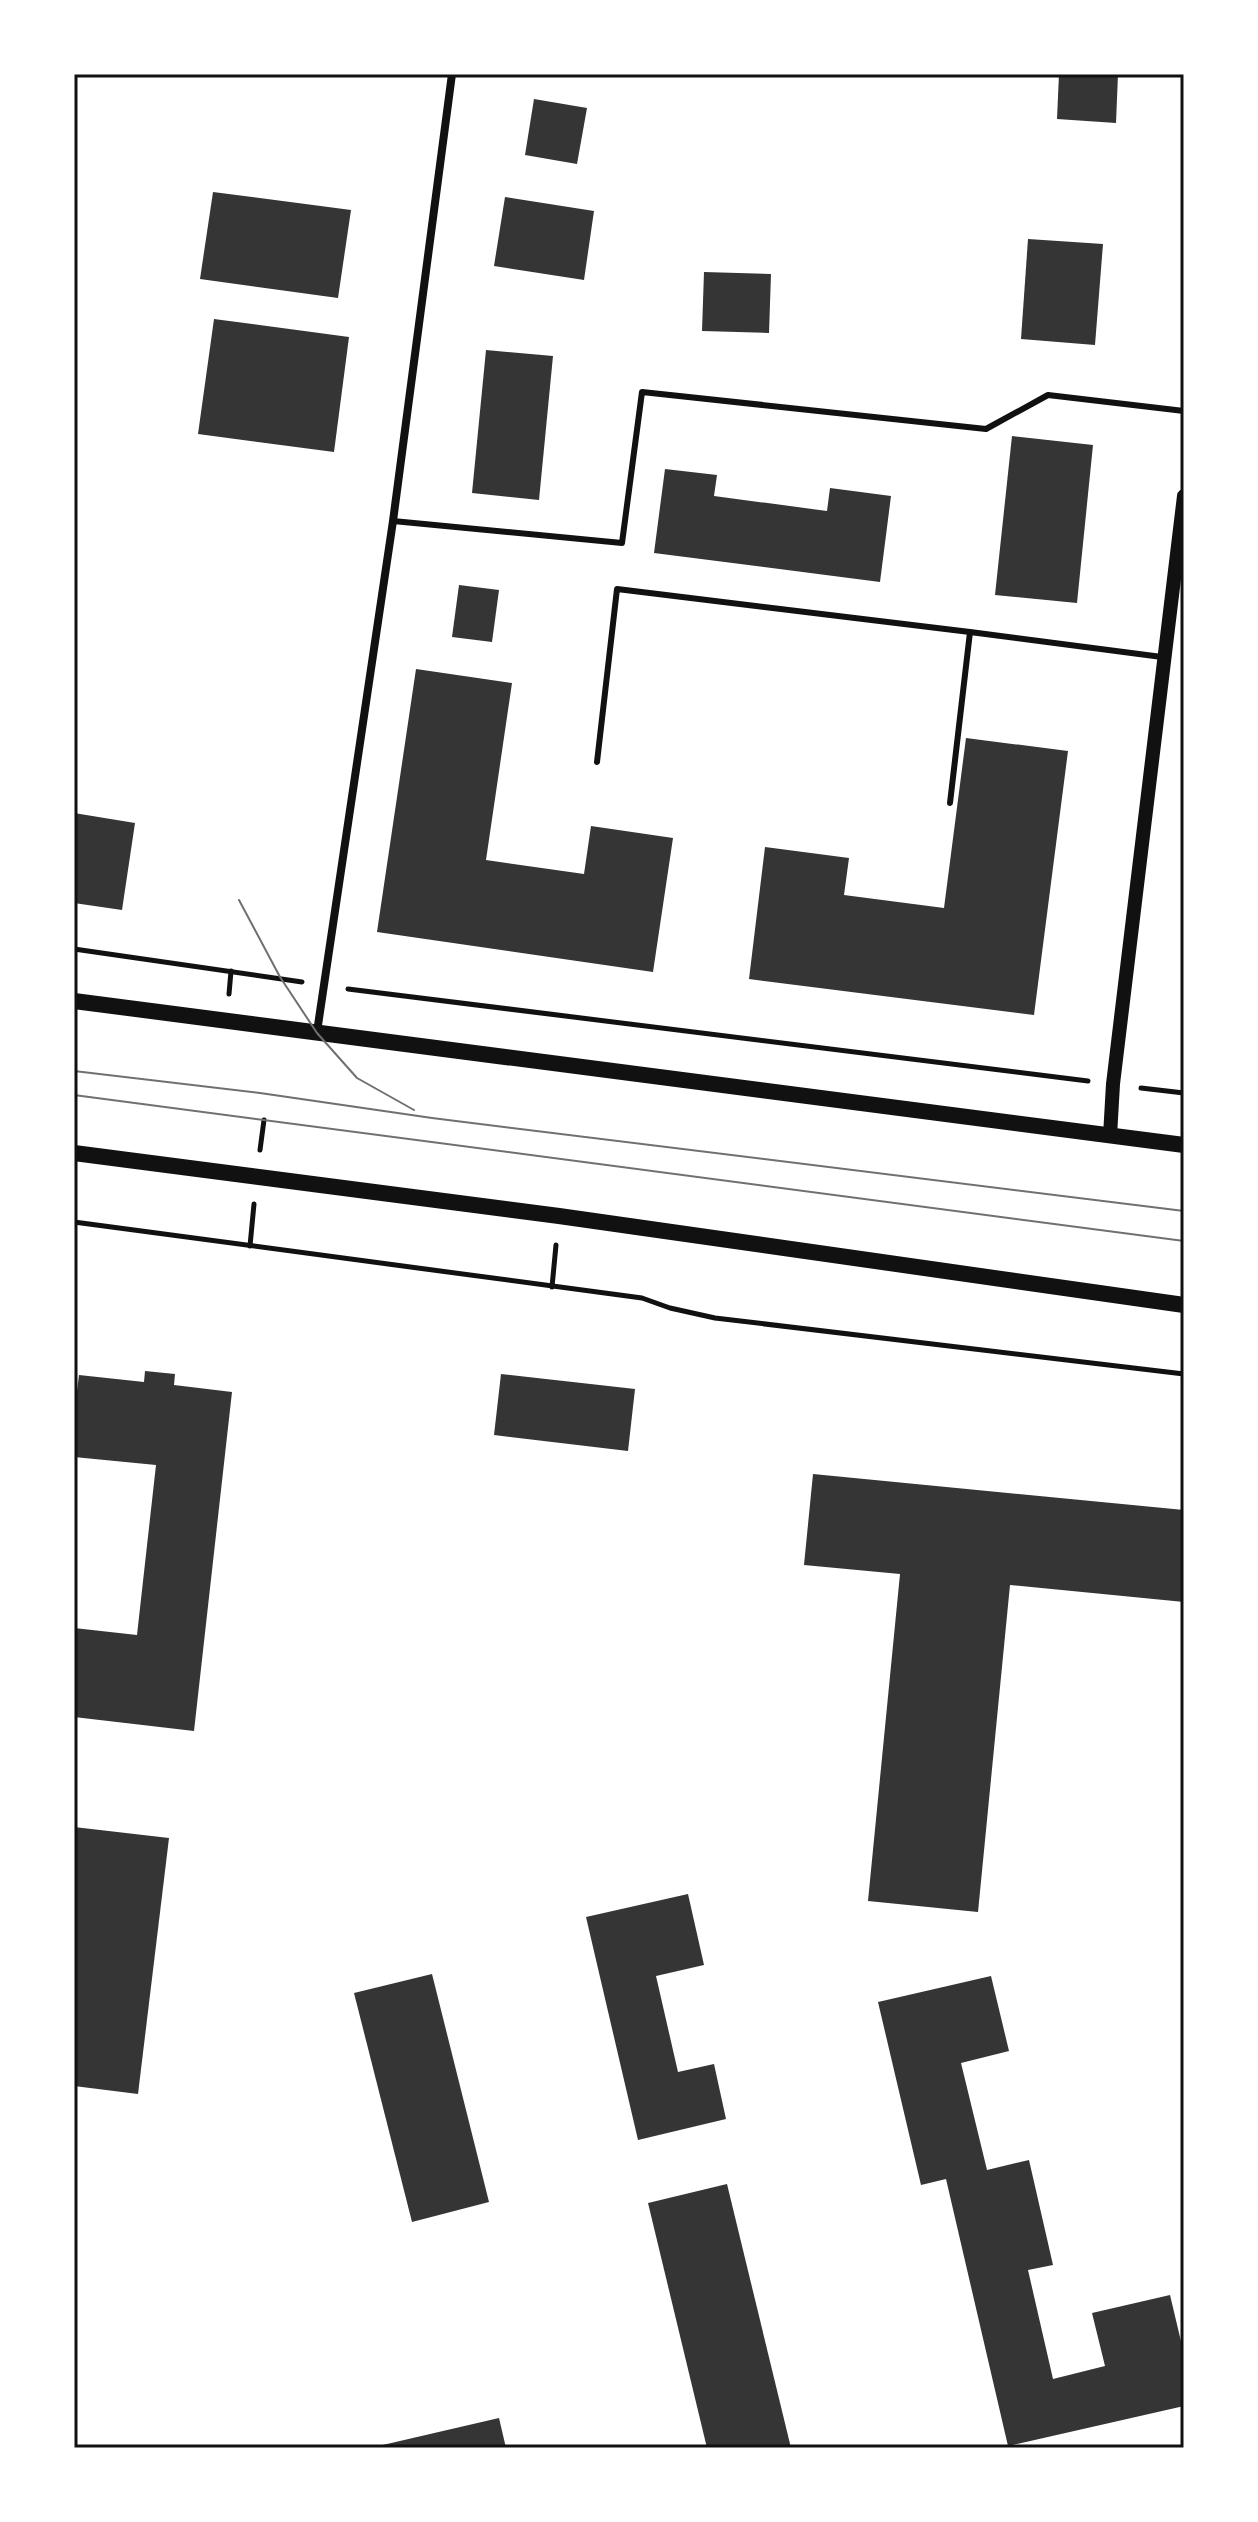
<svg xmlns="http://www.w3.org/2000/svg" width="1258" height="2522" font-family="Overpass,sans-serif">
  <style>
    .building { fill: #353535 }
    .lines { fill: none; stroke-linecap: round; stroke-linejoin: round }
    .path { stroke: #111; stroke-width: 5 }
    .service { stroke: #111; stroke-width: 6 }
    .minor { stroke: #111; stroke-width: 8 }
    .tertiary { stroke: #111; stroke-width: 14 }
    .secondary { stroke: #111; stroke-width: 16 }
    .tram { stroke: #707070; stroke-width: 2 }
    .neatline { fill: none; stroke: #111; stroke-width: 3 }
  </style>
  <rect width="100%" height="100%" fill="#fff"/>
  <g class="building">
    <polygon points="1059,74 1118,74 1116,123 1057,119"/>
    <polygon points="534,99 587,108 577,164 525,155"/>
    <polygon points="213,192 351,210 338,298 200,279"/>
    <polygon points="505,197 594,211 584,280 494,266"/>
    <polygon points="1028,239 1103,244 1095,345 1021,339"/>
    <polygon points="704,272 771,274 769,333 702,331"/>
    <polygon points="214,319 349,337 334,452 198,434"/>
    <polygon points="486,350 553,356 539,500 472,493"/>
    <polygon points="1012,436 1093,445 1077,603 995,595"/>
    <polygon points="665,469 717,475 714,496 827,511 830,488 891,496 880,582 654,553"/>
    <polygon points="459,585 499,590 492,642 452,637"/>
    <polygon points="416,669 512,683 486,860 584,874 591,826 673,838 653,972 377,932"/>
    <polygon points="966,738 1068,751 1034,1015 749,979 765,847 849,858 844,895 944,908"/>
    <polygon points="74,813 135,823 122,910 74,903"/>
    <polygon points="145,1371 175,1374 174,1385 232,1392 194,1731 74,1717 74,1628 137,1635 156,1465 74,1457 74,1415 79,1375 144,1382"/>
    <polygon points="501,1374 635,1389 628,1451 494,1435"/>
    <polygon points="813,1474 1184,1510 1184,1602 1010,1585 978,1912 868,1901 900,1574 804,1565"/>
    <polygon points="74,1827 169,1838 138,2094 74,2086"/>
    <polygon points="688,1894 704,1965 656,1976 678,2072 714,2064 726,2119 638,2140 586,1917"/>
    <polygon points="432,1974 489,2202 412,2222 354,1993"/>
    <polygon points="991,1976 1009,2051 961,2063 987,2170 1029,2160 1053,2265 1028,2270 1053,2379 1105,2366 1092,2313 1170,2295 1184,2354 1184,2406 1008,2446 946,2179 921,2185 878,2002"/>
    <polygon points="727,2184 791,2448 707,2448 648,2203"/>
    <polygon points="499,2418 506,2448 374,2448 374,2447"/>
  </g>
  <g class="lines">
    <g class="path">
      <polyline points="74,949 302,982"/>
      <polyline points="348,989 1088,1081"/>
      <polyline points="229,994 231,971"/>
      <polyline points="1141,1088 1184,1093"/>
      <polyline points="260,1150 264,1120"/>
      <polyline points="74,1222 642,1298 670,1308 715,1318 1184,1374"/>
      <polyline points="250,1246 254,1204"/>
      <polyline points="552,1287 556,1245"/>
    </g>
    <g class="service">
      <polyline points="393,521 622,543 642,392 986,429 1048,395 1184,411"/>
      <polyline points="597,762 617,589 970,632"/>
      <polyline points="950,803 970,632 1162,657"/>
    </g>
    <polyline class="minor" points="317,1032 393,521 452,74"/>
    <polyline class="tertiary" points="1110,1136 1113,1084 1184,496"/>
    <g class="secondary">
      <polyline points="74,1001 1184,1145"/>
      <polyline points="74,1153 559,1216 1184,1305"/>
    </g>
    <g class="tram">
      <polyline points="239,900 280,977 317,1033 357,1078 414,1110"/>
      <polyline points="74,1071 260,1093 432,1118 1184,1211"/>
      <polyline points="74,1095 1184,1241"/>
    </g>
  </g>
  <rect width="1258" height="2522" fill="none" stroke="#ffffff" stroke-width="152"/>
  <rect x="76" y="76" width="1106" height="2370" class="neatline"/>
</svg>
